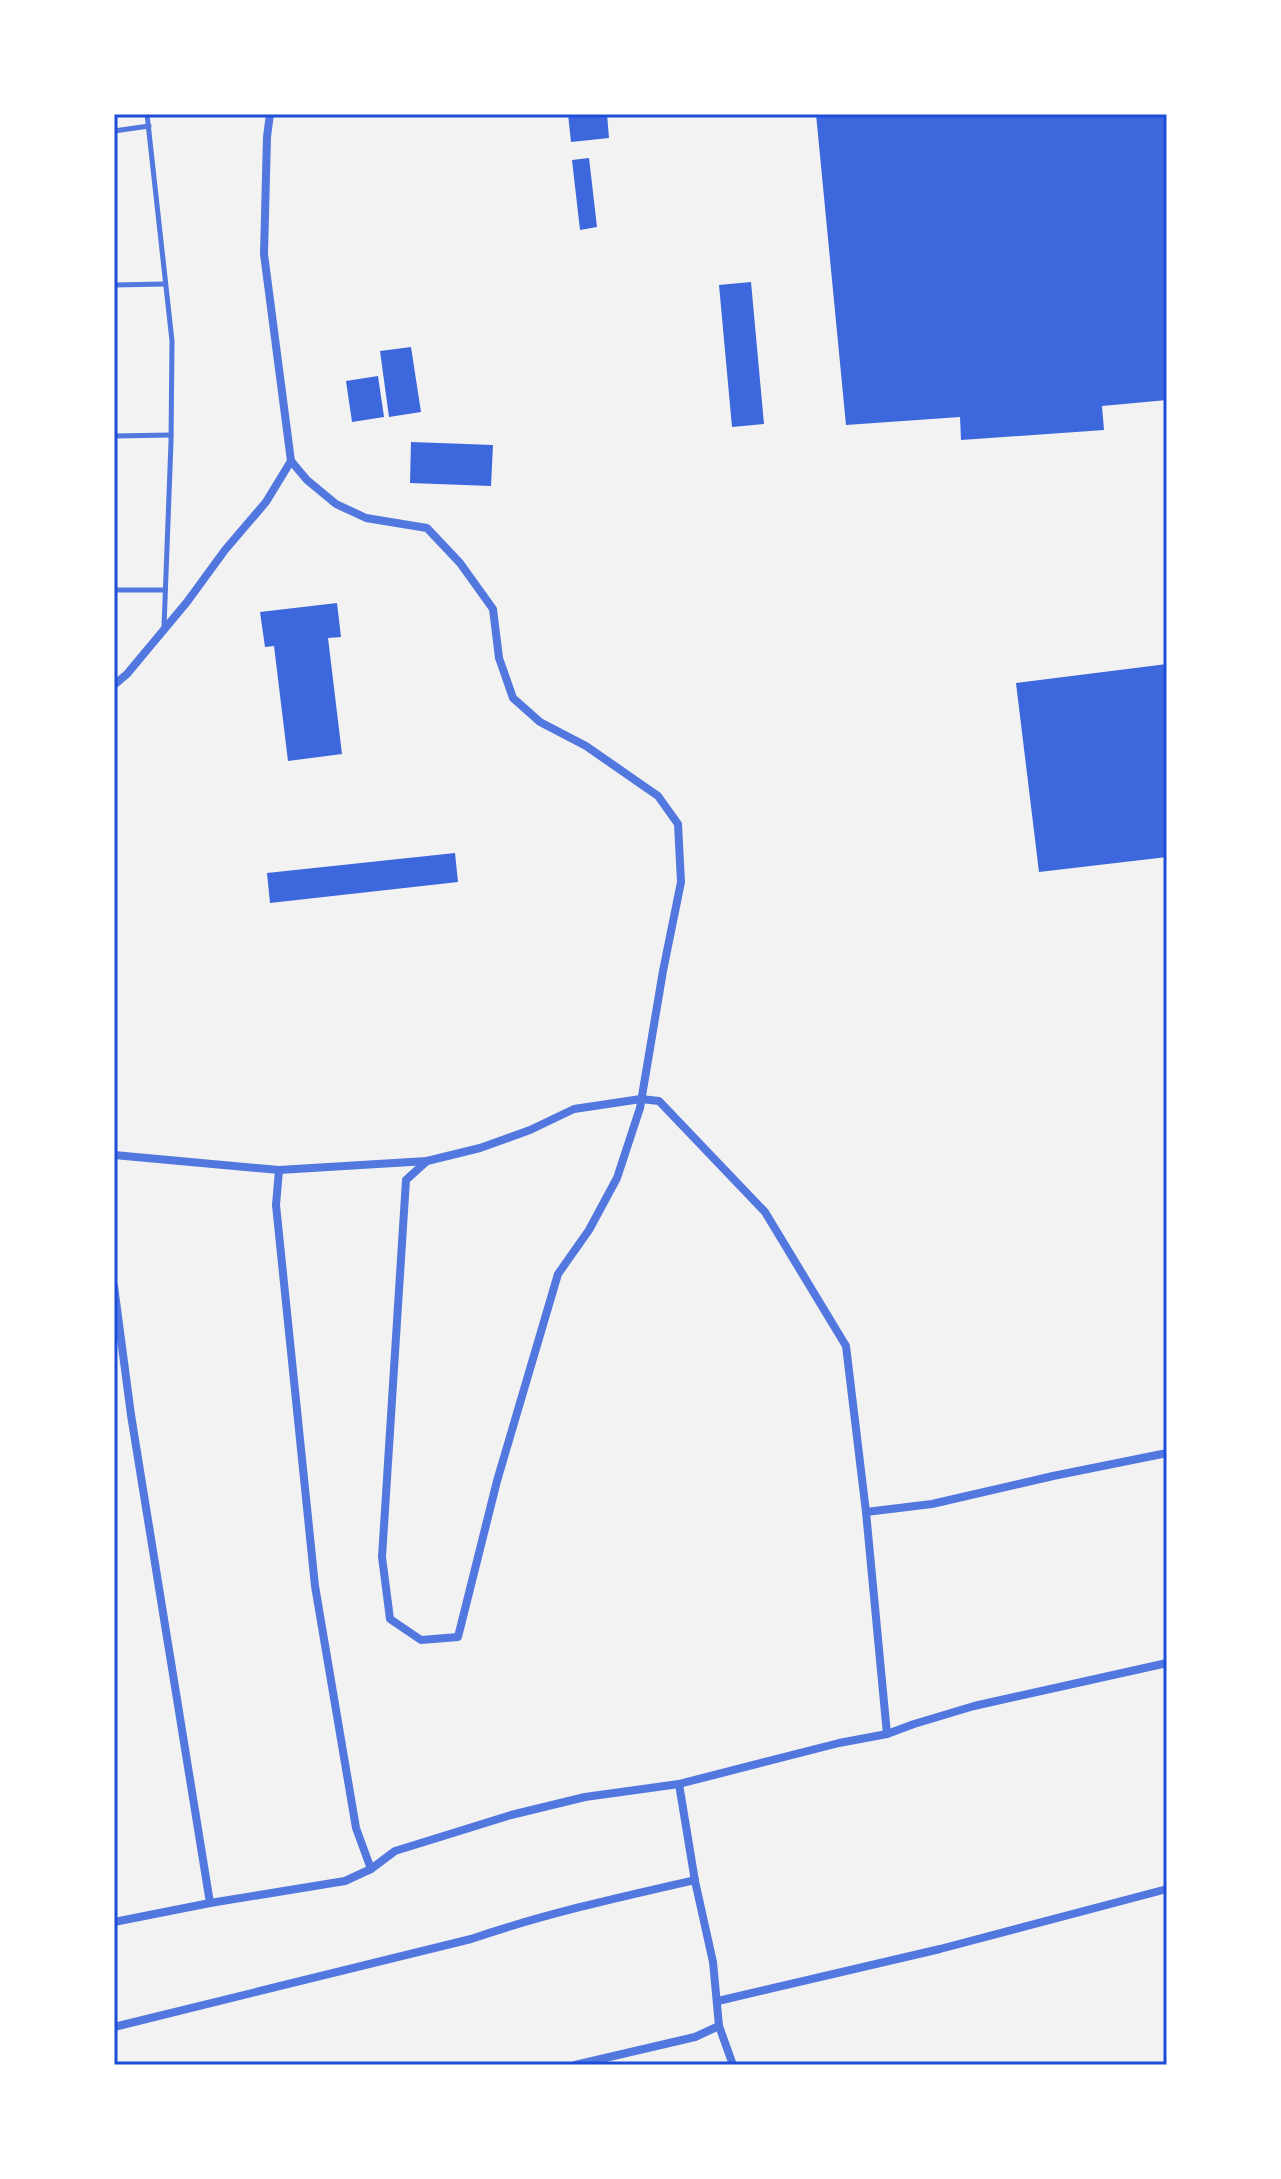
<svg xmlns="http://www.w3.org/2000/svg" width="1281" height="2179" font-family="'Sofia Sans Condensed',sans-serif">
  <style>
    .building { fill: #3d67dc }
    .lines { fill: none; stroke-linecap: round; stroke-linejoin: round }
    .service { stroke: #5277de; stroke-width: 5 }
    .minor { stroke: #5277de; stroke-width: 8 }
    .neatline { fill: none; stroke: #1d4ed8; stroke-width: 3 }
  </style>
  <rect width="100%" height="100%" fill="#f2f2f2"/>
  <g class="building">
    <polygon points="568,114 607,114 609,138 571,142"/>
    <polygon points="816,114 1167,114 1167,400 1102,406 1104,430 961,440 960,417 846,425"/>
    <polygon points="589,158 597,227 580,230 572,160"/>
    <polygon points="751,282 764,424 732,427 719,285"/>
    <polygon points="411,347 421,412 389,417 380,351"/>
    <polygon points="378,376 384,417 352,422 346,381"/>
    <polygon points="411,442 493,445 491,486 410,483"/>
    <polygon points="337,603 341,637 328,638 342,754 288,761 274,646 265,647 260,612"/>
    <polygon points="1167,664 1167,857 1039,872 1016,683"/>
    <polygon points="455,853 458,882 270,903 267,873"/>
  </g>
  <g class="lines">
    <g class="service">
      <polyline points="147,114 172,341 171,442 164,627"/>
      <polyline points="114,131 149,126"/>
      <polyline points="114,285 165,284"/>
      <polyline points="114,436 171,435"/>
      <polyline points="114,590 165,590"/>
    </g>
    <g class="minor">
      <polyline points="270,114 267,137 264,254 291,461"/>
      <polyline points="291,461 307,480 336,504 366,518 427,528 460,563 493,609 499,658 513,698 540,722 586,746 658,796 678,824 681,882 663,971 640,1108 617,1178 589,1230 558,1274 497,1481 458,1637 421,1640 390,1619 382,1557 406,1180 427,1161"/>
      <polyline points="114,685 127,674 187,602 225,550 266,502 291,461"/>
      <polyline points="114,1155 279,1170 427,1161 480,1148 530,1130 574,1109 641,1099 659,1101 765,1212 846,1346 866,1512 887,1734"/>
      <polyline points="279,1170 276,1205 315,1586 356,1828 371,1869"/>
      <polyline points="114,1286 131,1415 210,1903"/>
      <polyline points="866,1512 932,1504 1053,1476 1167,1453"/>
      <polyline points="679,1784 695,1881 713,1962 719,2026 733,2065"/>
      <polyline points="114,1922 210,1903 345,1881 371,1869 395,1851 511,1815 585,1797 679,1784 839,1743 887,1734 914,1724 974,1706 1167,1663"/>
      <polyline points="718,2001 940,1949 1167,1889"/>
      <path d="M114,2027L471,1939C544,1914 620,1897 695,1880"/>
      <polyline points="575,2065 695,2037 719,2026"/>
    </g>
  </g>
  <rect width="1281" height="2179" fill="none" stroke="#ffffff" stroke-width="232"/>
  <rect x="116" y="116" width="1049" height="1947" class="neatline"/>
</svg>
